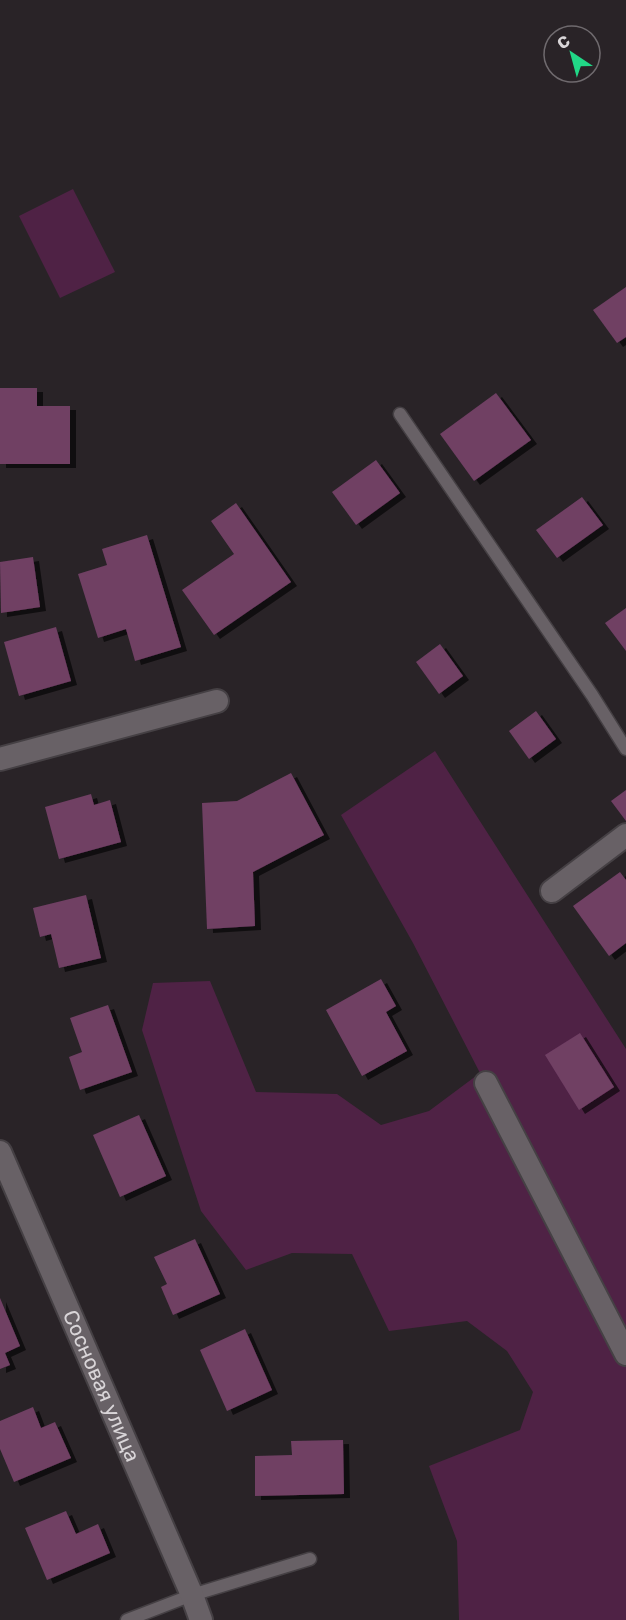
<svg xmlns="http://www.w3.org/2000/svg" width="626" height="1620" font-family="Rubik,sans-serif">
  <style>
    .green { fill: #4f2245 }
    .building { fill: #703f64; filter: url(#shadow) }
    .lines { fill: none; stroke-linecap: round; stroke-linejoin: round }
    .service-casing { stroke: #454044; stroke-width: 15 }
    .minor-casing { stroke: #454044; stroke-width: 26 }
    .service { stroke: #686166; stroke-width: 12 }
    .minor { stroke: #686166; stroke-width: 22 }
    .labels { text-anchor: middle; stroke-width: 5; stroke-linejoin: round; paint-order: stroke }
    .street-label { font-size: 21px; fill: #d9d5d8; stroke: #292327 }
  </style>
  <defs>
    <filter id="shadow"><feDropShadow dx="6" dy="4" stdDeviation="0" flood-color="#0009"/></filter>
  </defs>
  <rect width="100%" height="100%" fill="#292327"/>
  <g class="green">
    <polygon points="73,189 115,272 60,298 19,216"/>
    <polygon points="435,751 626,1049 626,1620 459,1620 457,1541 429,1466 520,1430 533,1392 507,1351 467,1321 389,1331 352,1254 292,1253 246,1270 201,1211 142,1030 153,983 210,981 256,1092 337,1094 381,1125 429,1111 480,1073 413,943 341,815"/>
  </g>
  <g class="building">
    <polygon points="626,287 626,337 617,343 593,310"/>
    <polygon points="0,388 37,388 37,406 70,406 70,464 0,464"/>
    <polygon points="496,393 531,440 474,481 440,434"/>
    <polygon points="376,460 400,493 356,525 332,492"/>
    <polygon points="582,497 603,525 557,558 536,530"/>
    <polygon points="236,503 291,582 214,635 182,590 234,554 211,521"/>
    <polygon points="147,535 181,647 135,661 126,629 98,638 78,574 107,565 102,549"/>
    <polygon points="33,557 40,607 1,613 0,562"/>
    <polygon points="626,608 626,651 605,623"/>
    <polygon points="56,627 71,681 19,696 4,642"/>
    <polygon points="440,644 463,676 439,694 416,662"/>
    <polygon points="536,711 556,739 529,759 509,731"/>
    <polygon points="291,773 324,835 253,872 255,926 207,929 202,803 237,801"/>
    <polygon points="626,790 626,821 611,801"/>
    <polygon points="91,794 94,805 110,800 121,842 59,859 45,807"/>
    <polygon points="620,872 626,880 626,943 609,956 573,906"/>
    <polygon points="86,895 101,958 59,968 51,934 40,937 33,908"/>
    <polygon points="381,979 396,1006 386,1012 407,1051 362,1076 326,1010"/>
    <polygon points="108,1005 132,1072 80,1090 69,1057 82,1052 70,1018"/>
    <polygon points="580,1033 614,1087 579,1110 545,1055"/>
    <polygon points="139,1115 166,1176 120,1197 93,1135"/>
    <polygon points="195,1239 220,1294 173,1315 161,1287 167,1284 154,1257"/>
    <polygon points="0,1298 20,1346 5,1353 10,1365 0,1369"/>
    <polygon points="245,1329 272,1390 227,1411 200,1350"/>
    <polygon points="33,1407 41,1428 55,1422 71,1458 14,1482 0,1449 0,1421"/>
    <polygon points="343,1440 344,1494 255,1496 255,1456 292,1455 291,1441"/>
    <polygon points="66,1511 76,1534 98,1524 110,1553 47,1580 25,1528"/>
  </g>
  <g class="lines">
    <defs>
      <g id="service">
        <polyline points="400,414 592,695 626,749"/>
        <polyline points="127,1620 192,1595 310,1559"/>
      </g>
      <g id="minor">
        <polyline points="0,759 217,701"/>
        <polyline points="552,891 626,835"/>
        <polyline points="486,1083 626,1354"/>
        <path id="s1" d="M0,1152L192,1595L201,1620"/>
      </g>
    </defs>
    <use href="#service" class="service-casing"/>
    <use href="#minor" class="minor-casing"/>
    <use href="#service" class="service"/>
    <use href="#minor" class="minor"/>
  </g>
  <g class="labels">
    <g class="street-label">
      <text dy="7" stroke="none"><textPath href="#s1" startOffset="255">Сосновая улица</textPath></text>
    </g>
  </g>
  <g transform="translate(572 54) rotate(324)"><circle r="28" fill="#292327" stroke="#6f6a6e" stroke-width="1.5"/>
  <path d="M0-4.5L10 22L0 15L-10 22Z" fill="#21d887"/>
  <text y="-9" font-size="16" font-weight="bold" text-anchor="middle" fill="#d9d5d8">С</text>
  </g>
</svg>
